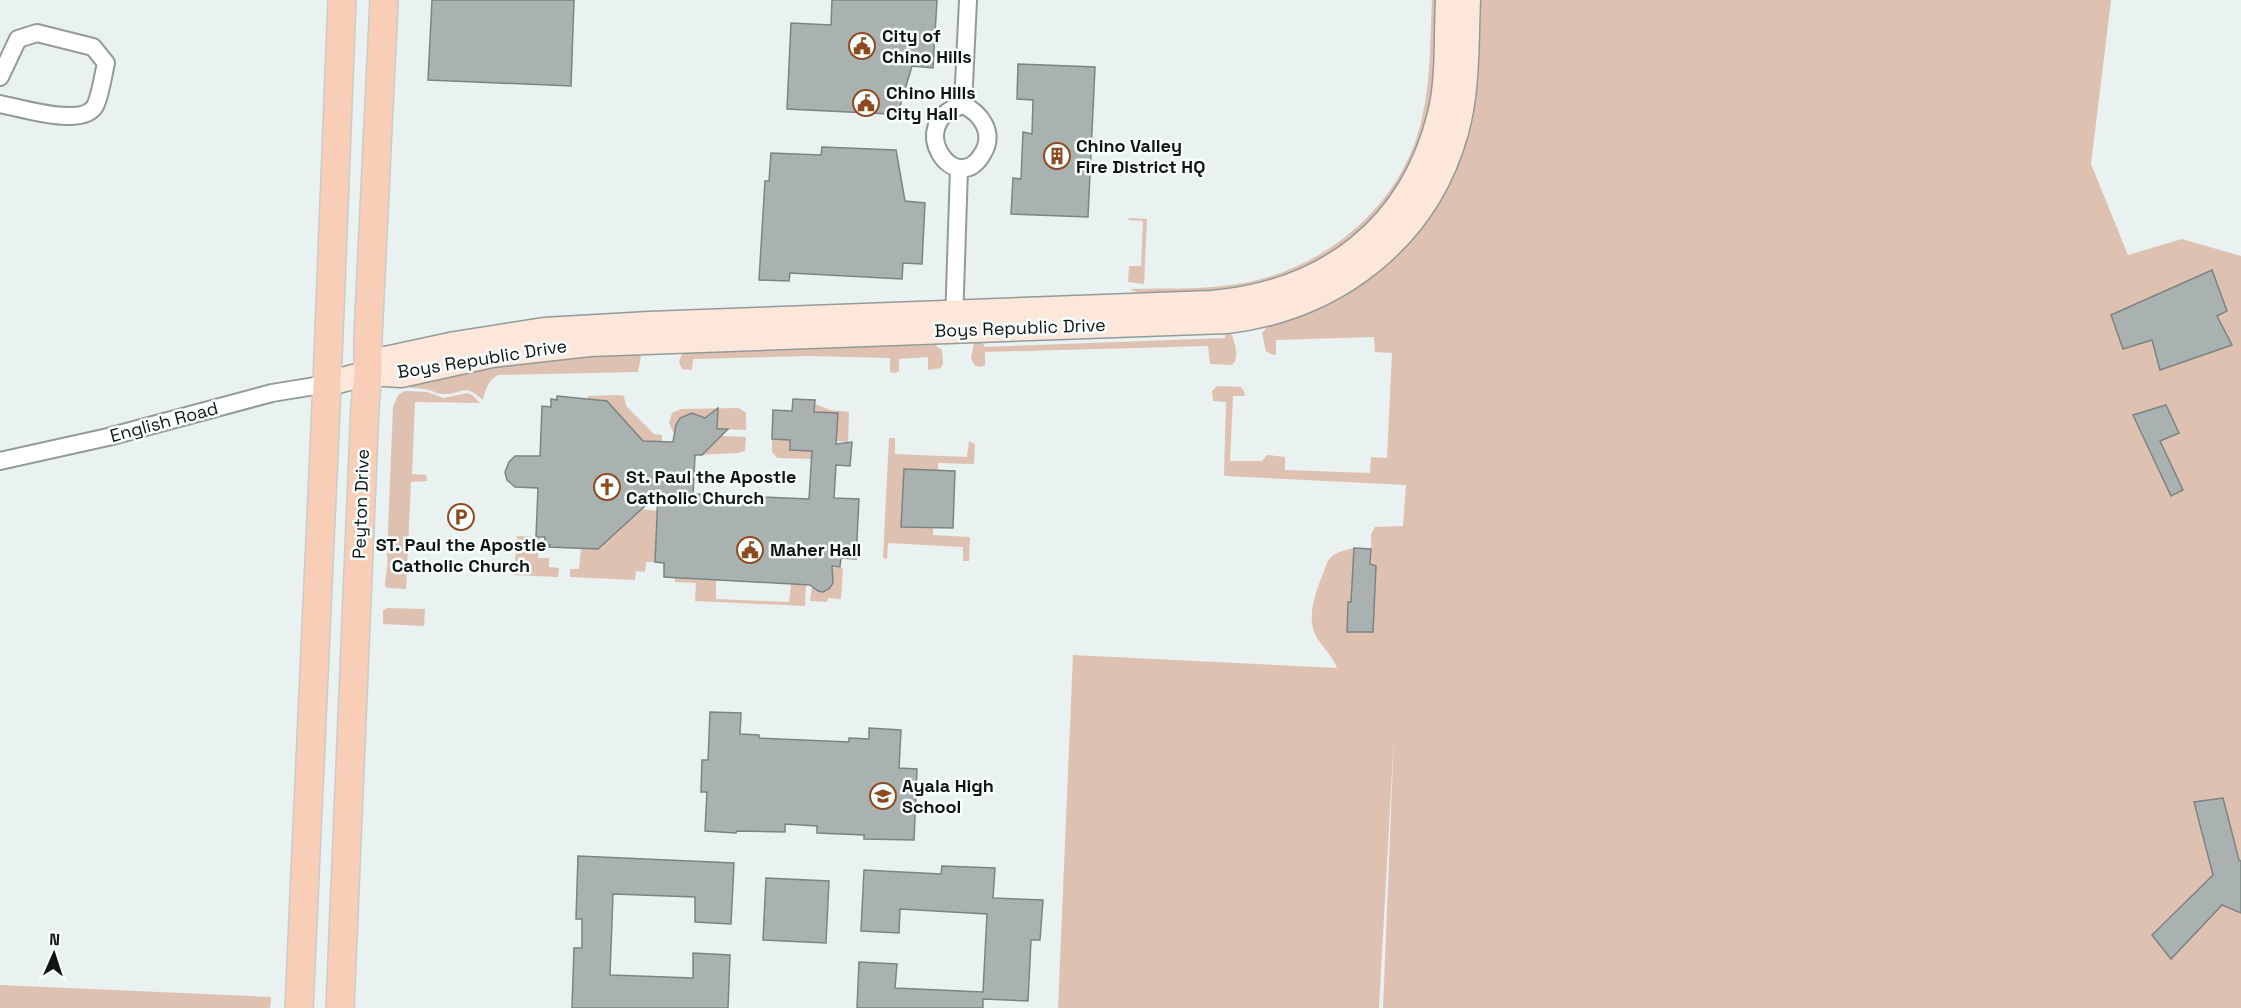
<svg xmlns="http://www.w3.org/2000/svg" width="2241" height="1008" font-family="'Space Grotesk',sans-serif">
  <style>
    .green { fill: #dfc1b1 }
    .building { fill: #aab2b1; stroke: #7c8483; stroke-width: 1.5 }
    .lines { fill: none; stroke-linecap: round; stroke-linejoin: round }
    .street-casing { stroke: #929a9a; stroke-width: 20 }
    .secondary-casing { stroke: #929a9a; stroke-width: 27 }
    .primary-casing { stroke: #cbcbcb; stroke-width: 30 }
    .street { stroke: #fff; stroke-width: 16 }
    .secondary { stroke: #fce7da; stroke-width: 24 }
    .primary { stroke: #f9ceb6; stroke-width: 27 }
    .labels { text-anchor: middle; stroke-width: 5; stroke-linejoin: round; paint-order: stroke }
    .poi-label { font-size: 18px; font-weight: bold; fill: #111413; stroke: #f6fffe; text-anchor: start }
    .street-label { font-size: 18px; fill: #111413; stroke: #f6fffe }
  </style>
  <rect width="100%" height="100%" fill="#e9f1f1"/>
  <g class="green">
    <path d="M1432,0H1437C1435,35 1437,74 1429,109C1405,210 1331,273 1230,289C1200,294 1169,292 1139,293L1130,289C1169,288 1211,290 1249,282C1330,265 1404,202 1422,118C1431,80 1430,39 1432,0Z"/>
    <path d="M1479,0H2111L2091,164L2128,255L2182,239L2241,256V1008H1383L1394,737L1379,1008H1058L1073,655L1337,668C1332,655 1322,647 1316,636C1304,614 1320,582 1328,561C1334,552 1343,551 1354,548L1353,567L1356,588H1352L1351,602L1348,603L1347,627L1349,632H1372L1371,534L1375,527L1403,526L1406,485L1226,476L1224,475L1226,402L1213,401L1212,391L1217,386L1241,387L1245,393L1244,396H1233L1230,461H1262L1267,455L1285,457V470L1370,473L1371,457L1387,458L1392,353L1375,352L1374,337L1276,340V354L1273,355L1266,351L1262,333L1267,327L1310,312L1350,292L1383,269L1417,231Z"/>
    <polygon points="1129,218 1147,219 1144,284 1128,282 1129,266 1141,266 1143,221 1128,220"/>
    <path d="M1225,333L1232,335C1235,344 1240,358 1232,365L1210,364L1208,346L985,352V365L981,367L975,366L971,358L974,343L982,342L985,347L1225,338Z"/>
    <polygon points="935,345 942,350 943,363 941,368 928,370 928,357 899,359 899,371 894,373 890,372 890,358 808,356 693,359 692,370 682,369 679,362 682,354 686,351"/>
    <path d="M636,354L641,356L638,372L498,375C487,381 486,389 483,400C462,381 463,395 443,394C436,394 430,389 424,389C417,388 411,389 405,385L492,366L581,356Z"/>
    <path d="M405,391L427,392L444,398L467,393L472,395L480,403L415,402L412,474L426,475L427,481L411,482L406,589L388,588L385,586C385,576 389,565 387,555L393,407L398,395Z"/>
    <polygon points="617,395 624,396 626,406 654,434 662,435 662,442 643,441 607,401 588,400 588,396"/>
    <polygon points="815,404 830,410 849,412 848,442 836,441 838,413 814,412"/>
    <polygon points="739,408 746,413 746,430 717,429 709,415 704,419 693,414 680,418 676,427 675,436 669,423 672,413 681,409"/>
    <polygon points="772,432 791,433 790,450 811,451 811,459 777,458 772,452"/>
    <polygon points="706,435 746,437 745,451 739,453 696,455 705,451 711,446"/>
    <polygon points="889,438 895,438 895,454 967,457 969,441 975,444 974,464 938,463 938,471 902,527 933,528 933,535 970,537 969,561 963,561 963,547 888,543 887,559 883,558"/>
    <polygon points="641,509 658,511 655,562 646,562 645,572 636,571 635,580 570,577 570,569 579,569 581,549 598,549"/>
    <polygon points="517,536 540,537 538,558 549,558 549,567 559,568 558,577 514,575"/>
    <polygon points="827,567 843,568 841,599 828,598 827,602 810,601 812,587 823,592 832,585 832,577"/>
    <polygon points="708,573 708,580 716,580 716,599 789,602 791,584 806,584 805,606 695,601 696,583 675,582 675,578"/>
    <polygon points="387,608 425,609 424,626 383,624 383,611"/>
    <polygon points="0,985 271,997 270,1008 0,1008"/>
  </g>
  <g class="building">
    <polygon points="432,0 574,0 571,86 428,80"/>
    <polygon points="832,0 937,0 933,68 912,66 898,113 890,114 787,109 791,23 831,25"/>
    <polygon points="1018,64 1095,67 1088,217 1011,214 1013,178 1021,179 1023,132 1032,134 1033,100 1017,99"/>
    <polygon points="822,147 896,150 905,201 925,203 922,264 903,263 902,279 790,273 789,281 759,280 765,181 769,181 771,153 821,155"/>
    <polygon points="2212,270 2227,311 2217,316 2232,345 2160,370 2152,340 2123,349 2111,315"/>
    <polygon points="557,396 607,401 643,441 673,442 676,425 680,418 692,413 705,418 718,408 717,429 728,429 702,455 695,455 693,494 809,499 812,451 790,450 790,440 772,439 773,410 792,411 793,399 815,400 814,412 838,413 836,444 852,442 850,466 836,465 834,498 859,499 856,559 841,558 840,567 832,566 833,583 829,589 823,592 818,591 810,585 664,577 664,563 655,562 658,494 598,549 549,547 550,545 545,545 545,537 536,537 538,488 515,487 507,480 505,472 509,462 515,456 540,456 542,406 551,407 551,399 557,400"/>
    <polygon points="2166,405 2179,433 2160,441 2183,490 2171,496 2133,415"/>
    <polygon points="904,469 955,471 953,528 901,527"/>
    <polygon points="1354,548 1371,549 1370,564 1376,566 1373,632 1347,632 1348,602 1351,602"/>
    <polygon points="710,712 741,713 740,734 759,735 759,738 849,742 849,738 869,739 869,728 901,730 899,768 917,769 914,840 864,839 864,835 817,833 817,826 785,824 785,832 737,831 736,833 705,831 707,792 701,792 702,760 708,760"/>
    <polygon points="2223,798 2239,860 2241,861 2241,913 2222,905 2171,959 2152,935 2213,875 2194,802"/>
    <polygon points="578,856 734,863 731,924 695,922 695,897 613,894 610,975 693,978 693,953 730,955 728,1008 572,1008 574,948 582,948 582,919 576,919"/>
    <polygon points="942,866 995,868 993,898 1043,900 1040,940 1031,940 1028,1001 983,999 983,1008 857,1008 859,962 897,964 895,988 983,992 987,914 900,909 899,933 861,931 864,870 941,874"/>
    <polygon points="766,878 829,881 826,943 763,940"/>
  </g>
  <g class="lines">
    <defs>
      <g id="street">
        <path d="M0,77L18,39L37,33L93,47L106,63C103,76 101,92 96,104C86,129 21,108 0,104"/>
        <path d="M963,105C981,113 995,133 983,153C956,201 902,122 963,105Z"/>
        <polyline points="963,105 968,0"/>
        <polyline points="954,323 959,168"/>
        <polyline points="0,461 108,437 272,393 327,384"/>
      </g>
      <g id="secondary">
        <path d="M368,373L376,361L455,344L544,330L649,324L1212,303C1327,293 1412,228 1440,114C1449,77 1446,37 1448,0"/>
        <path d="M327,384L368,373L401,375L492,355L589,344L1227,321C1336,308 1426,239 1456,132C1468,90 1466,43 1468,0"/>
      </g>
      <g id="primary">
        <polyline points="299,1008 327,384 342,0"/>
        <polyline points="340,1008 365,406 368,373 368,338 384,0"/>
      </g>
    </defs>
    <use href="#street" class="street-casing"/>
    <use href="#secondary" class="secondary-casing"/>
    <use href="#primary" class="primary-casing"/>
    <use href="#street" class="street"/>
    <use href="#secondary" class="secondary"/>
    <use href="#primary" class="primary"/>
  </g>
  <defs>
    <symbol id="civic-ring" viewBox="-11 -11 22 22"><circle r="9.5" fill="#f6fffe" stroke="#8f4b1f" stroke-width="1.5"/><path d="M-.6-6.5H3V-4.5H.6V-3L4-1V1h2V6H-6V1h2V-1L-.6-3ZM-1.2 2.5V6h2.4V2.5Z" fill="#8f4b1f"/></symbol>
    <symbol id="building-ring" viewBox="-11 -11 22 22"><circle r="9.5" fill="#f6fffe" stroke="#8f4b1f" stroke-width="1.5"/><path d="M-4-6H4V6H1V3H-1V6H-4ZM-2.5-4.3h1.7v1.8h-1.7ZM.8-4.3h1.7v1.8H.8ZM-2.5-1h1.7V.8h-1.7ZM.8-1h1.7V.8H.8Z" fill="#8f4b1f"/></symbol>
    <symbol id="church-ring" viewBox="-11 -11 22 22"><circle r="9.5" fill="#f6fffe" stroke="#8f4b1f" stroke-width="1.5"/><path d="M-1.2-6h2.4v3.5h3.3v2.4h-3.3V6h-2.4V-.1h-3.3v-2.4h3.3Z" fill="#8f4b1f"/></symbol>
    <symbol id="parking-ring" viewBox="-11 -11 22 22"><circle r="9.5" fill="#f6fffe" stroke="#8f4b1f" stroke-width="1.5"/><path d="M-3.5-5.5H1a3.5 3.5 0 0 1 0 7H-1V5.5H-3.5ZM-1-3.4V-.6H.8a1.4 1.4 0 0 0 0-2.8Z" fill="#8f4b1f"/></symbol>
    <symbol id="school-ring" viewBox="-11 -11 22 22"><circle r="9.5" fill="#f6fffe" stroke="#8f4b1f" stroke-width="1.5"/><path d="M0-5L7-2L0 1L-7-2ZM-4 1L0 2.5L4 1V4Q0 6-4 4Z" fill="#8f4b1f"/></symbol>
  </defs>
  <g fill-rule="evenodd">
    <use href="#civic-ring" x="847" y="31" width="30" height="30"/>
    <use href="#civic-ring" x="851" y="88" width="30" height="30"/>
    <use href="#building-ring" x="1042" y="141" width="30" height="30"/>
    <use href="#church-ring" x="592" y="472" width="30" height="30"/>
    <use href="#parking-ring" x="446" y="502" width="30" height="30"/>
    <use href="#civic-ring" x="735" y="535" width="30" height="30"/>
    <use href="#school-ring" x="868" y="781" width="30" height="30"/>
  </g>
  <g class="labels">
    <g class="poi-label">
      <text x="882" y="42">City of<tspan x="882" dy="21">Chino Hills</tspan></text>
      <text x="886" y="99">Chino Hills<tspan x="886" dy="21">City Hall</tspan></text>
      <text x="1076" y="152">Chino Valley<tspan x="1076" dy="21">Fire District HQ</tspan></text>
      <text x="626" y="483">St. Paul the Apostle<tspan x="626" dy="21">Catholic Church</tspan></text>
      <text x="461" y="551" text-anchor="middle">ST. Paul the Apostle<tspan x="461" dy="21">Catholic Church</tspan></text>
      <text x="770" y="556">Maher Hall</text>
      <text x="902" y="792">Ayala High<tspan x="902" dy="21">School</tspan></text>
    </g>
    <g class="street-label">
      <text transform="translate(1020 328) rotate(-2)" y="6">Boys Republic Drive</text>
      <text transform="translate(482 359) rotate(-9)" y="6">Boys Republic Drive</text>
      <text transform="translate(164 422) rotate(-15)" y="6">English Road</text>
      <text transform="translate(361 504) rotate(-88)" y="6">Peyton Drive</text>
    </g>
  </g>
  <g transform="translate(54 954) rotate(3)" stroke="#f6fffe" stroke-width="4.5" paint-order="stroke">
  <path d="M0-4.5L10 22L0 15L-10 22Z" fill="#111413"/>
  <text y="-9" font-size="16" font-weight="bold" text-anchor="middle" fill="#111413">N</text>
  </g>
</svg>
